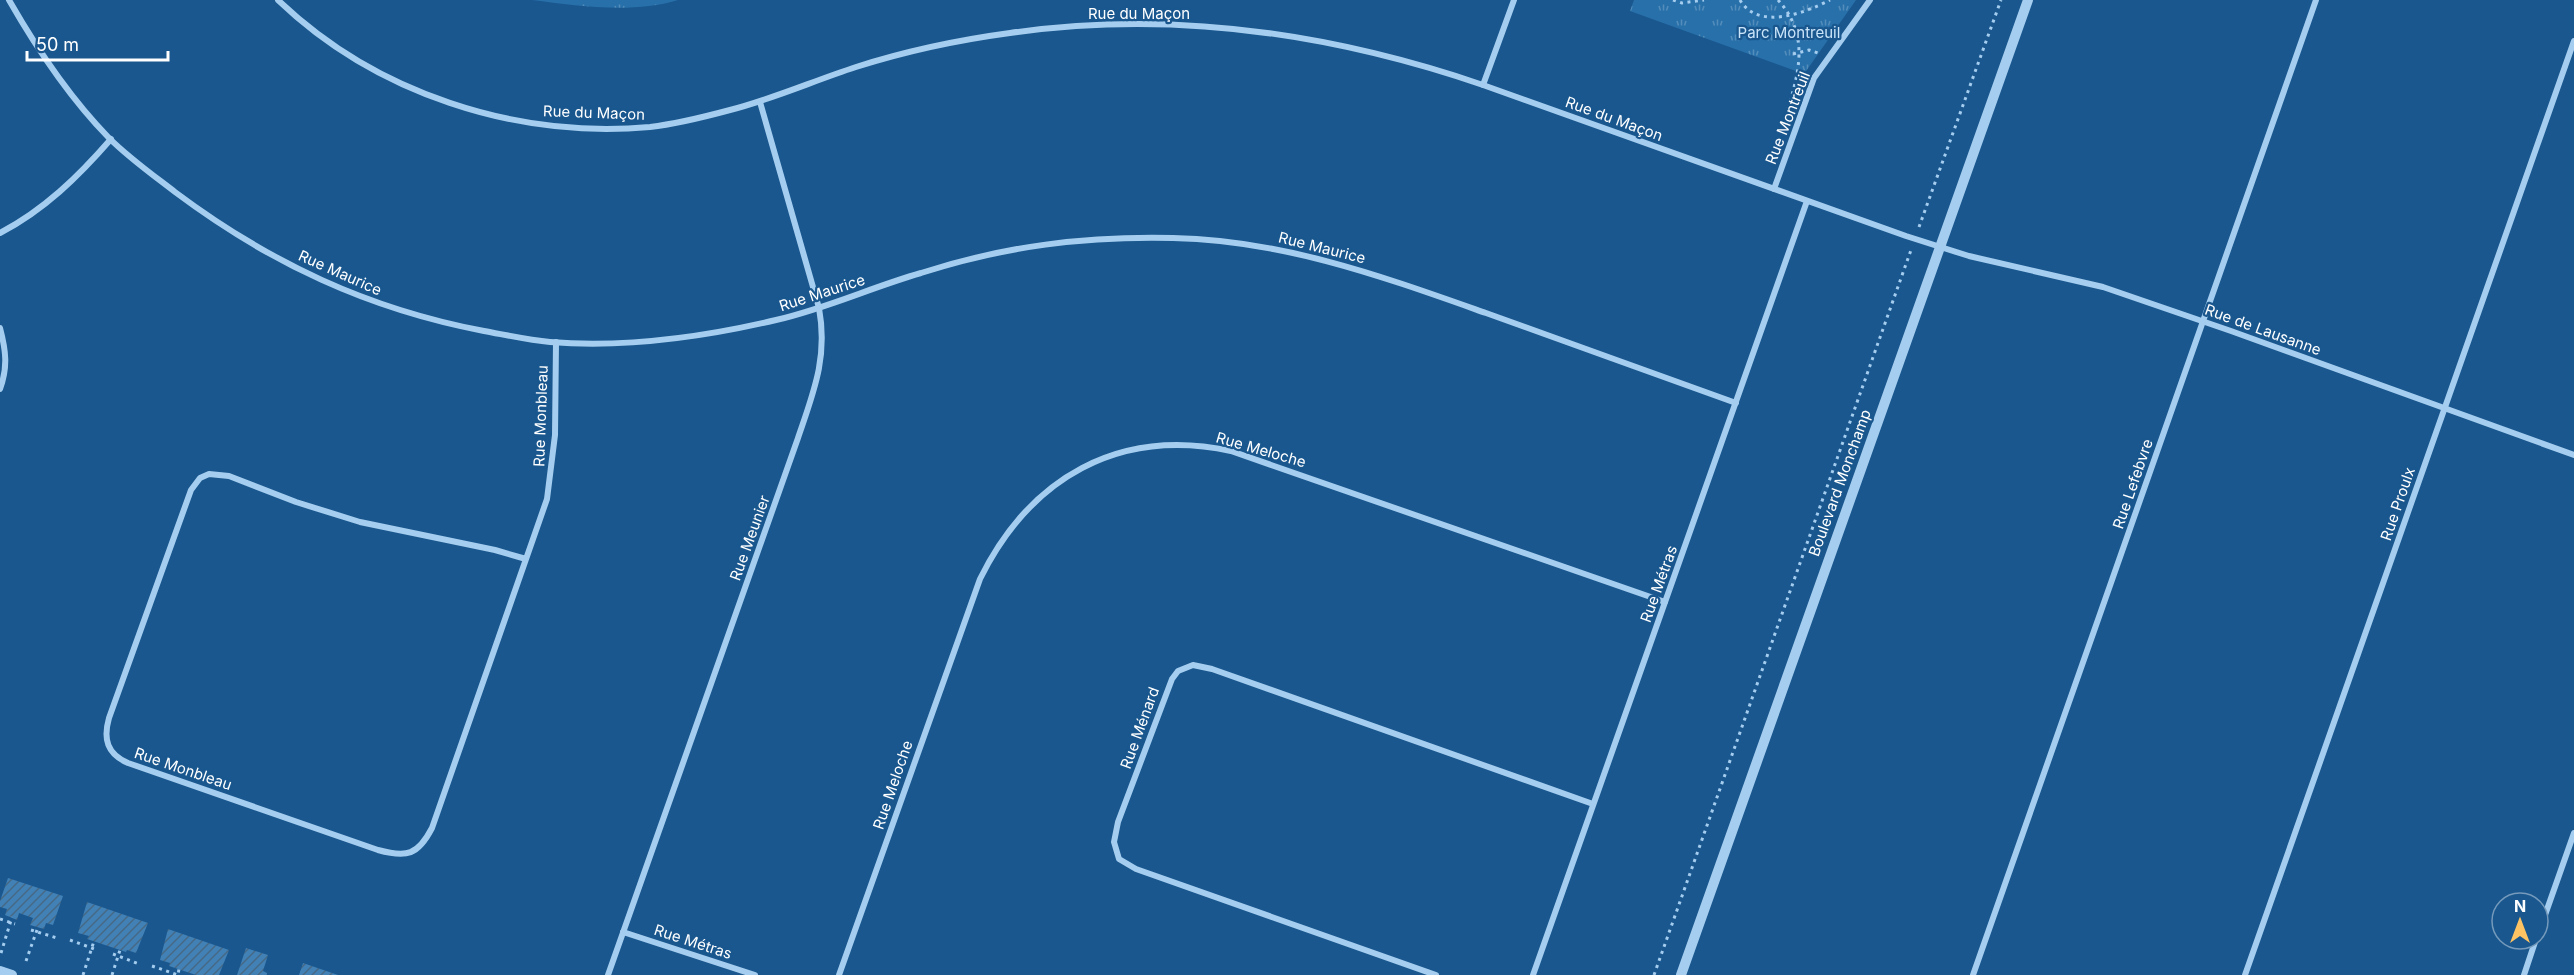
<svg xmlns="http://www.w3.org/2000/svg" width="2574" height="975" font-family="Inter,sans-serif">
  <style>
    .park { fill: url(#park-tufts) }
    .building { fill: url(#building-hatch) }
    .lines { fill: none; stroke-linecap: round; stroke-linejoin: round }
    .path { stroke: #a5cdef; stroke-width: 3; stroke-dasharray: 3 4.5; stroke-linecap: butt }
    .minor { stroke: #a5cdef; stroke-width: 6 }
    .tertiary { stroke: #a5cdef; stroke-width: 10 }
    .labels { text-anchor: middle; stroke-width: 4.5; stroke-linejoin: round; paint-order: stroke }
    .street-label { font-size: 15px; fill: #fff; stroke: #19578e }
    .park-label { font-size: 15px; fill: #cbe5fa; stroke: #19578e }
  </style>
  <defs>
    <pattern id="park-tufts" width="24" height="20" patternUnits="userSpaceOnUse" patternTransform="scale(1.5)"><rect width="24" height="20" fill="#2870aa"/><path d="M3 7l-1-3M5 7V3M7 7l1-3M15 17l-1-3M17 17v-4M19 17l1-3" fill="none" stroke="#538dbb"/></pattern>
    <pattern id="building-hatch" width="6" height="6" patternUnits="userSpaceOnUse" patternTransform="scale(1.5)"><rect width="6" height="6" fill="#4181b6"/><path d="M-1 1l2-2M0 6l6-6M5 7l2-2" fill="none" stroke="#466986"/></pattern>
  </defs>
  <rect width="100%" height="100%" fill="#19578e"/>
  <g class="park">
    <path d="M532,0H678C632,14 579,6 532,0Z"/>
    <polygon points="1634,0 1856,0 1804,74 1630,11"/>
  </g>
  <g class="building">
    <polygon points="8,878 63,896 53,925 46,923 44,929 30,925 33,918 19,913 17,920 5,915 7,909 0,907 0,901"/>
    <polygon points="87,902 148,923 136,953 127,950 126,952 87,939 89,936 78,933"/>
    <polygon points="168,929 229,950 219,975 196,975 169,966 170,963 160,960"/>
    <polygon points="246,948 268,955 263,971 267,973 267,975 237,975"/>
    <polygon points="303,963 338,975 299,975"/>
  </g>
  <g class="lines">
    <g class="path">
      <polyline points="1673,0 1682,3 1704,0"/>
      <path d="M1740,0C1758,31 1805,13 1830,0"/>
      <path d="M1778,0C1810,35 1799,72 1787,112"/>
      <polyline points="1793,54 1809,50 1818,53"/>
      <polyline points="1919,227 2001,0"/>
      <polyline points="0,919 15,924"/>
      <polyline points="31,930 57,938"/>
      <polyline points="70,940 97,950"/>
      <polyline points="1,953 12,917"/>
      <polyline points="113,954 139,964"/>
      <polyline points="26,961 38,927"/>
      <polyline points="152,966 178,975 179,969"/>
      <polyline points="83,975 94,941"/>
      <polyline points="112,975 120,950"/>
      <polyline points="1654,975 1911,250"/>
    </g>
    <g class="minor">
      <path d="M9,0C37,49 70,98 109,138C129,158 153,175 175,192C270,263 368,309 484,331C506,335 528,340 550,342C625,348 704,337 776,320C825,309 872,287 921,273C1005,246 1085,236 1173,238C1283,240 1384,277 1486,313C1569,343 1653,373 1736,403"/>
      <path d="M278,0C375,93 515,139 650,127C676,124 704,117 730,110C773,99 813,81 856,67C906,51 958,40 1010,33C1170,10 1331,33 1483,85L1906,236L1969,256L2103,287L2231,331L2574,455"/>
      <polyline points="1483,85 1514,0"/>
      <polyline points="1774,189 1814,78 1870,0"/>
      <path d="M0,233C44,210 78,177 111,139"/>
      <path d="M0,328C6,351 8,367 0,389"/>
      <path d="M526,559L495,550L360,522L296,502L229,476L209,474L200,478L191,490L109,718C103,739 107,754 128,763L378,850C407,858 418,855 432,828L547,499L555,435L556,342"/>
      <polyline points="623,932 755,975"/>
      <polyline points="2538,935 2574,833"/>
      <path d="M608,975L798,438C814,391 828,357 819,308L760,102"/>
      <path d="M839,975L980,579C1030,478 1118,427 1231,451L1665,602"/>
      <polyline points="1436,975 1136,869 1119,859 1114,842 1118,822 1172,679 1178,671 1193,665 1212,669 1593,804"/>
      <polyline points="1533,975 1807,201"/>
      <polyline points="1973,975 2316,0"/>
      <polyline points="2245,975 2574,41"/>
      <polyline points="2524,975 2536,939"/>
    </g>
    <g class="tertiary">
      <polyline points="0,971 12,975"/>
      <polyline points="1681,975 2028,0"/>
    </g>
  </g>
  <g class="labels">
    <g class="street-label">
      <text x="1139" y="19">Rue du Maçon</text>
      <text transform="translate(594 113) rotate(2)" y="5">Rue du Maçon</text>
      <text transform="translate(1788 118) rotate(-69)" y="5">Rue Montreuil</text>
      <text transform="translate(1614 119) rotate(20)" y="5">Rue du Maçon</text>
      <text transform="translate(1322 248) rotate(14)" y="5">Rue Maurice</text>
      <text transform="translate(340 273) rotate(24)" y="5">Rue Maurice</text>
      <text transform="translate(822 293) rotate(-18)" y="5">Rue Maurice</text>
      <text transform="translate(2263 330) rotate(20)" y="5">Rue de Lausanne</text>
      <text transform="translate(541 416) rotate(-88)" y="5">Rue Monbleau</text>
      <text transform="translate(1261 450) rotate(16)" y="5">Rue Meloche</text>
      <text transform="translate(1840 483) rotate(-70)" y="5">Boulevard Monchamp</text>
      <text transform="translate(2133 484) rotate(-71)" y="5">Rue Lefebvre</text>
      <text transform="translate(2398 504) rotate(-71)" y="5">Rue Proulx</text>
      <text transform="translate(750 538) rotate(-70)" y="5">Rue Meunier</text>
      <text transform="translate(1659 584) rotate(-70)" y="5">Rue Métras</text>
      <text transform="translate(1140 728) rotate(-70)" y="5">Rue Ménard</text>
      <text transform="translate(183 769) rotate(19)" y="5">Rue Monbleau</text>
      <text transform="translate(893 785) rotate(-71)" y="5">Rue Meloche</text>
      <text transform="translate(693 942) rotate(18)" y="5">Rue Métras</text>
    </g>
    <g class="park-label">
      <text x="1789" y="38">Parc Montreuil</text>
    </g>
  </g>
  <g transform="translate(2520 921)"><circle r="28" fill="#19578e" stroke="#759abb" stroke-width="1.5"/>
  <path d="M0-4.5L10 22L0 15L-10 22Z" fill="#ffc363"/>
  <text y="-9" font-size="16" font-weight="bold" text-anchor="middle" fill="#ffffff">N</text>
  </g>
  <path d="M27 51v9h141v-9" fill="none" stroke="#ffffff" stroke-width="3"/>
  <text x="36" y="51" font-size="18" fill="#ffffff" stroke="#19578e" stroke-width="4.5" paint-order="stroke">50 m</text>
</svg>
